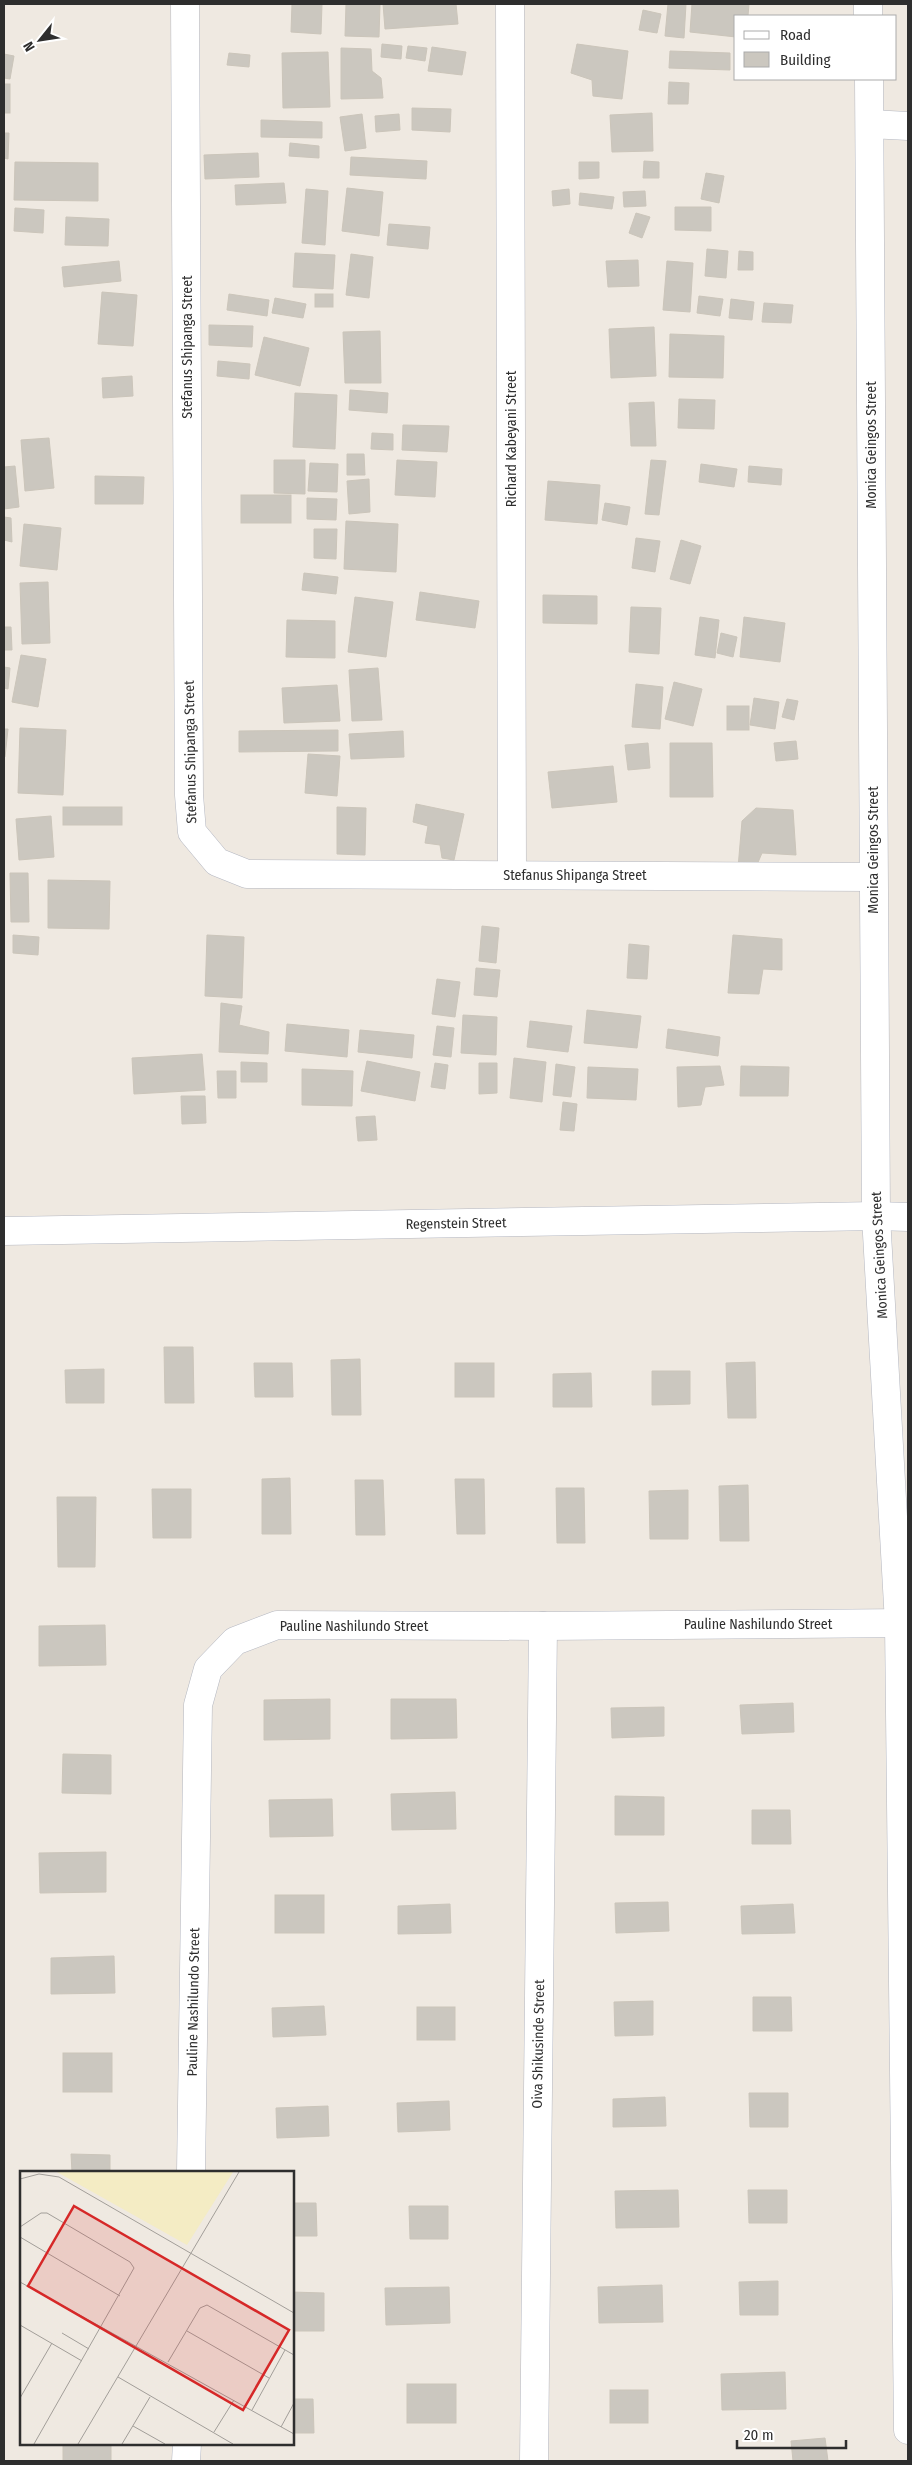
<svg xmlns="http://www.w3.org/2000/svg" width="912" height="2465" font-family="'Fira Sans Condensed',sans-serif">
  <style>
    .building { fill: #cbc7bf; stroke: #cbc5ba }
    .lines { fill: none; stroke-linecap: round; stroke-linejoin: round }
    .minor-casing { stroke: #b4b7c1; stroke-width: 29 }
    .minor { stroke: #fff; stroke-width: 28 }
    .labels { text-anchor: middle; stroke-width: 4.5; stroke-linejoin: round; paint-order: stroke }
    .street-label { font-size: 14px; fill: #2e2e2e; stroke: #fff }
    .inset-road { fill: none; stroke: #a29e99; stroke-width: 1 }
    .view { fill: #d62828; fill-opacity: 0.15; stroke: #d62828; stroke-width: 2.5 }
    .inset-edge { fill: none; stroke: #2e2e2e; stroke-width: 2.5 }
  </style>
  <rect width="100%" height="100%" fill="#efe9e1"/>
  <g class="building">
    <polygon points="292,4 322,4 321,34 291,32"/>
    <polygon points="346,4 380,4 379,37 345,36"/>
    <polygon points="383,4 456,4 458,24 385,29"/>
    <polygon points="668,4 686,4 684,38 665,36"/>
    <polygon points="692,4 749,4 748,16 736,16 736,37 690,32"/>
    <polygon points="643,10 661,14 657,33 639,30"/>
    <polygon points="382,44 402,46 401,59 381,57"/>
    <polygon points="577,44 628,51 622,99 593,96 592,80 571,73"/>
    <polygon points="408,46 427,48 425,61 406,58"/>
    <polygon points="432,47 466,52 462,75 428,71"/>
    <polygon points="341,48 371,49 372,71 381,78 383,98 341,99"/>
    <polygon points="670,51 730,53 730,70 669,68"/>
    <polygon points="328,52 330,107 283,108 282,53"/>
    <polygon points="229,53 250,55 249,67 227,65"/>
    <polygon points="4,54 14,56 10,79 4,78"/>
    <polygon points="669,82 689,83 688,104 668,104"/>
    <rect x="4" y="84" width="6" height="29"/>
    <polygon points="412,108 451,109 450,132 412,130"/>
    <polygon points="652,113 653,151 612,152 610,115"/>
    <polygon points="362,114 366,148 345,151 340,117"/>
    <polygon points="399,114 400,130 376,132 375,116"/>
    <polygon points="261,120 322,122 322,138 261,137"/>
    <polygon points="4,133 9,133 8,159 4,158"/>
    <polygon points="290,143 319,146 319,158 289,156"/>
    <polygon points="258,153 259,177 205,179 204,155"/>
    <polygon points="351,157 427,161 426,179 350,175"/>
    <polygon points="644,161 659,162 659,178 643,178"/>
    <polygon points="15,162 98,163 98,201 14,200"/>
    <polygon points="579,162 599,162 599,178 579,179"/>
    <polygon points="706,173 724,176 719,203 701,199"/>
    <polygon points="284,183 286,203 236,205 235,185"/>
    <polygon points="347,188 383,192 379,236 342,231"/>
    <polygon points="306,189 328,191 325,245 302,243"/>
    <polygon points="569,189 570,204 553,206 552,191"/>
    <polygon points="645,191 646,206 624,207 623,192"/>
    <polygon points="580,193 614,197 612,209 579,205"/>
    <polygon points="675,207 711,207 711,231 675,230"/>
    <polygon points="15,208 44,210 43,233 14,231"/>
    <polygon points="636,213 650,217 642,238 629,233"/>
    <polygon points="66,217 109,219 108,246 65,245"/>
    <polygon points="389,224 430,227 428,249 387,245"/>
    <polygon points="707,249 728,251 726,278 705,276"/>
    <polygon points="739,251 753,252 753,270 738,270"/>
    <polygon points="295,253 335,255 333,289 293,287"/>
    <polygon points="351,254 373,257 369,298 346,295"/>
    <polygon points="638,260 639,286 608,287 606,261"/>
    <polygon points="119,261 121,281 64,287 62,267"/>
    <polygon points="667,261 693,263 690,312 663,310"/>
    <polygon points="102,292 137,295 133,346 98,344"/>
    <polygon points="229,294 269,300 267,316 227,310"/>
    <rect x="315" y="294" width="18" height="13"/>
    <polygon points="699,296 723,299 720,316 697,313"/>
    <polygon points="275,298 306,304 303,318 272,313"/>
    <polygon points="731,299 754,302 752,320 729,318"/>
    <polygon points="764,303 793,305 791,323 762,322"/>
    <polygon points="209,325 253,326 252,347 209,345"/>
    <polygon points="654,327 656,376 611,378 609,329"/>
    <polygon points="380,331 381,383 345,383 343,332"/>
    <polygon points="670,334 724,336 723,378 669,377"/>
    <polygon points="264,337 309,348 300,386 255,375"/>
    <polygon points="218,361 250,364 249,379 217,376"/>
    <polygon points="132,376 133,396 103,398 102,378"/>
    <polygon points="350,390 388,393 387,413 349,410"/>
    <polygon points="295,393 337,395 335,449 293,447"/>
    <polygon points="679,399 715,400 714,429 678,428"/>
    <polygon points="654,402 656,446 631,446 629,403"/>
    <polygon points="403,425 449,426 447,452 402,450"/>
    <polygon points="372,433 393,434 393,450 371,449"/>
    <polygon points="49,438 54,488 25,491 21,440"/>
    <polygon points="347,454 364,454 365,475 347,475"/>
    <polygon points="274,460 305,460 305,494 274,493"/>
    <polygon points="397,460 437,462 435,497 395,495"/>
    <polygon points="651,460 666,461 659,515 645,514"/>
    <polygon points="310,463 338,464 337,492 308,491"/>
    <polygon points="701,464 737,469 734,487 699,482"/>
    <polygon points="15,466 19,507 4,509 4,467"/>
    <polygon points="749,466 782,469 781,485 748,482"/>
    <polygon points="95,476 144,477 143,504 95,504"/>
    <polygon points="369,479 370,512 349,514 347,481"/>
    <polygon points="548,481 600,485 597,524 545,520"/>
    <rect x="241" y="495" width="50" height="28"/>
    <polygon points="307,498 337,499 336,520 307,519"/>
    <polygon points="605,503 630,507 627,525 602,520"/>
    <polygon points="4,517 11,518 12,542 4,540"/>
    <polygon points="346,521 398,524 396,572 344,569"/>
    <polygon points="24,524 61,528 57,570 20,566"/>
    <polygon points="314,529 337,529 336,559 314,558"/>
    <polygon points="636,538 660,541 655,572 632,568"/>
    <polygon points="681,540 701,546 690,584 670,579"/>
    <polygon points="304,573 338,577 336,594 302,590"/>
    <polygon points="48,582 50,643 22,644 20,583"/>
    <polygon points="420,592 479,601 475,628 416,620"/>
    <polygon points="543,595 597,596 597,624 543,623"/>
    <polygon points="355,597 393,602 386,657 348,652"/>
    <polygon points="631,607 661,608 659,654 629,652"/>
    <polygon points="700,617 719,620 715,658 695,655"/>
    <polygon points="744,617 785,623 780,662 740,657"/>
    <polygon points="287,620 335,621 335,658 286,657"/>
    <polygon points="4,627 11,627 12,650 4,650"/>
    <polygon points="721,633 737,637 733,657 717,653"/>
    <polygon points="21,655 46,659 38,707 12,702"/>
    <polygon points="4,667 10,668 8,689 4,688"/>
    <polygon points="378,668 382,720 352,721 349,670"/>
    <polygon points="674,682 702,689 693,726 665,719"/>
    <polygon points="636,684 663,687 660,729 632,727"/>
    <polygon points="337,685 340,721 284,723 282,688"/>
    <polygon points="754,698 779,702 775,729 750,725"/>
    <polygon points="787,699 798,701 794,720 782,717"/>
    <rect x="727" y="706" width="22" height="24"/>
    <polygon points="20,728 66,730 63,795 18,793"/>
    <polygon points="4,729 8,729 5,757 4,757"/>
    <polygon points="338,730 338,751 239,752 239,731"/>
    <polygon points="403,731 404,757 351,759 349,734"/>
    <polygon points="796,741 798,759 776,761 774,743"/>
    <polygon points="648,743 650,768 628,770 625,745"/>
    <polygon points="670,743 712,743 713,797 670,797"/>
    <polygon points="308,754 340,756 337,796 305,793"/>
    <polygon points="613,766 617,802 552,808 548,772"/>
    <polygon points="416,804 464,814 454,860 442,858 440,845 425,843 428,826 413,822"/>
    <rect x="63" y="807" width="59" height="18"/>
    <polygon points="337,807 366,808 365,855 337,854"/>
    <polygon points="756,808 793,810 796,855 762,853 756,867 738,868 742,821"/>
    <polygon points="51,816 54,857 19,860 16,819"/>
    <polygon points="10,873 28,873 29,922 11,922"/>
    <polygon points="48,880 110,881 109,929 48,928"/>
    <polygon points="482,926 499,928 496,963 479,961"/>
    <polygon points="13,935 39,937 38,955 13,953"/>
    <polygon points="207,935 244,937 242,998 205,996"/>
    <polygon points="733,935 782,939 782,970 763,969 759,994 728,993"/>
    <polygon points="629,944 649,946 647,979 627,978"/>
    <polygon points="476,968 500,970 497,997 474,995"/>
    <polygon points="437,979 460,982 455,1017 432,1014"/>
    <polygon points="221,1003 242,1006 239,1025 269,1032 268,1054 219,1052"/>
    <polygon points="587,1010 641,1016 637,1048 584,1043"/>
    <polygon points="463,1015 497,1017 496,1055 461,1053"/>
    <polygon points="530,1021 572,1026 568,1052 527,1047"/>
    <polygon points="287,1024 349,1030 347,1057 285,1051"/>
    <polygon points="437,1026 454,1028 451,1057 433,1055"/>
    <polygon points="668,1029 720,1037 718,1056 666,1048"/>
    <polygon points="360,1030 414,1035 412,1058 358,1052"/>
    <polygon points="202,1054 205,1090 134,1094 132,1058"/>
    <polygon points="514,1058 546,1062 542,1102 510,1098"/>
    <polygon points="367,1061 420,1072 415,1101 361,1091"/>
    <polygon points="241,1062 267,1063 267,1082 241,1082"/>
    <polygon points="435,1063 448,1065 445,1089 431,1087"/>
    <polygon points="479,1063 497,1063 497,1093 479,1094"/>
    <polygon points="556,1064 575,1067 571,1097 553,1095"/>
    <polygon points="720,1066 724,1085 705,1087 701,1105 678,1107 677,1067"/>
    <polygon points="741,1066 789,1067 788,1096 740,1096"/>
    <polygon points="588,1067 638,1069 636,1100 587,1098"/>
    <polygon points="302,1069 353,1071 352,1106 302,1105"/>
    <polygon points="217,1071 236,1071 236,1098 218,1098"/>
    <polygon points="181,1096 205,1096 206,1123 182,1124"/>
    <polygon points="563,1102 577,1104 574,1131 560,1130"/>
    <polygon points="375,1116 377,1140 358,1141 356,1117"/>
    <polygon points="164,1347 193,1347 194,1403 165,1403"/>
    <polygon points="360,1359 361,1415 332,1415 331,1360"/>
    <polygon points="755,1362 756,1418 728,1418 726,1363"/>
    <polygon points="254,1363 292,1363 293,1397 255,1397"/>
    <rect x="455" y="1363" width="39" height="34"/>
    <polygon points="104,1369 104,1403 66,1403 65,1370"/>
    <polygon points="652,1371 690,1371 690,1404 652,1405"/>
    <polygon points="591,1373 592,1407 553,1407 553,1374"/>
    <polygon points="290,1478 291,1534 262,1534 262,1479"/>
    <polygon points="455,1479 484,1479 485,1534 457,1534"/>
    <polygon points="355,1480 383,1480 385,1535 356,1535"/>
    <polygon points="748,1485 749,1541 720,1541 719,1486"/>
    <polygon points="556,1488 584,1488 585,1543 557,1543"/>
    <polygon points="152,1489 191,1489 191,1538 153,1538"/>
    <polygon points="688,1490 688,1539 650,1539 649,1491"/>
    <polygon points="57,1497 96,1497 95,1567 58,1567"/>
    <polygon points="105,1625 106,1665 39,1666 39,1626"/>
    <polygon points="330,1699 330,1739 264,1740 264,1700"/>
    <polygon points="391,1699 456,1699 457,1738 391,1739"/>
    <polygon points="793,1703 794,1732 742,1734 740,1705"/>
    <polygon points="664,1707 664,1736 612,1738 611,1708"/>
    <polygon points="63,1754 111,1755 111,1794 62,1793"/>
    <polygon points="455,1792 456,1829 392,1830 391,1794"/>
    <polygon points="615,1796 664,1797 664,1835 615,1835"/>
    <polygon points="332,1799 333,1836 270,1837 269,1800"/>
    <polygon points="752,1810 790,1810 791,1844 752,1844"/>
    <polygon points="106,1852 106,1892 40,1893 39,1853"/>
    <rect x="275" y="1895" width="49" height="38"/>
    <polygon points="668,1902 669,1931 616,1933 615,1903"/>
    <polygon points="450,1904 451,1933 398,1934 398,1906"/>
    <polygon points="793,1904 795,1933 742,1934 741,1906"/>
    <polygon points="114,1956 115,1993 51,1994 51,1958"/>
    <polygon points="753,1997 791,1997 792,2031 753,2031"/>
    <polygon points="653,2001 653,2035 615,2036 614,2002"/>
    <polygon points="324,2006 326,2035 273,2037 272,2008"/>
    <rect x="417" y="2007" width="38" height="33"/>
    <rect x="63" y="2053" width="49" height="39"/>
    <polygon points="749,2093 788,2093 788,2127 750,2127"/>
    <polygon points="665,2097 666,2126 613,2127 613,2099"/>
    <polygon points="449,2101 450,2130 398,2132 397,2103"/>
    <polygon points="328,2106 329,2136 277,2138 276,2108"/>
    <polygon points="71,2154 110,2155 110,2172 72,2172"/>
    <polygon points="678,2190 679,2227 616,2228 615,2191"/>
    <polygon points="748,2190 787,2190 787,2223 749,2223"/>
    <polygon points="292,2203 316,2203 317,2236 292,2236"/>
    <polygon points="409,2206 448,2206 448,2239 410,2239"/>
    <polygon points="778,2281 778,2315 740,2315 739,2282"/>
    <polygon points="662,2285 663,2322 599,2323 598,2287"/>
    <polygon points="449,2287 450,2323 386,2325 385,2288"/>
    <polygon points="292,2292 324,2293 324,2331 292,2331"/>
    <polygon points="785,2372 786,2409 722,2410 721,2374"/>
    <rect x="407" y="2384" width="49" height="39"/>
    <rect x="610" y="2390" width="38" height="33"/>
    <polygon points="292,2399 313,2399 314,2433 292,2433"/>
    <polygon points="825,2438 828,2461 793,2461 791,2441"/>
    <rect x="63" y="2444" width="48" height="17"/>
  </g>
  <g class="lines">
    <defs>
      <g id="minor">
        <polyline points="185,4 189,795 192,832 217,862 247,874 873,877"/>
        <polyline points="510,4 512,874"/>
        <polyline points="868,4 868,16"/>
        <polyline points="869,79 876,1216 899,1623 908,2430"/>
        <polyline points="870,124 908,126"/>
        <polyline points="4,1231 876,1216 908,1217"/>
        <polyline points="191,2172 198,1705 208,1669 235,1641 277,1625 543,1626 908,1623"/>
        <polyline points="186,2461 187,2444"/>
        <polyline points="534,2461 543,1626"/>
      </g>
    </defs>
    <use href="#minor" class="minor-casing"/>
    <use href="#minor" class="minor"/>
  </g>
  <g class="labels">
    <g class="street-label">
      <text transform="translate(187 347) rotate(-90)" y="5">Stefanus Shipanga Street</text>
      <text transform="translate(511 439) rotate(-90)" y="5">Richard Kabeyani Street</text>
      <text transform="translate(871 445) rotate(-90)" y="5">Monica Geingos Street</text>
      <text transform="translate(190 752) rotate(-91)" y="5">Stefanus Shipanga Street</text>
      <text transform="translate(873 850) rotate(-90)" y="5">Monica Geingos Street</text>
      <text x="575" y="880">Stefanus Shipanga Street</text>
      <text transform="translate(456 1223) rotate(-1)" y="5">Regenstein Street</text>
      <text transform="translate(879 1255) rotate(-93)" y="5">Monica Geingos Street</text>
      <text x="758" y="1629">Pauline Nashilundo Street</text>
      <text x="354" y="1631">Pauline Nashilundo Street</text>
      <text transform="translate(193 2002) rotate(-89)" y="5">Pauline Nashilundo Street</text>
      <text transform="translate(538 2044) rotate(-89)" y="5">Oiva Shikusinde Street</text>
    </g>
  </g>
  <g transform="translate(20 2171)">
    <rect width="274" height="274" fill="#efe9e1"/>
    <path d="M37,1H213L167,74Z" fill="#f4ecc4"/>
    <path class="inset-road" d="M0,8L19,3L39,6L274,142M0,56L21,42H27L110,91L114,97L14,273M0,66L100,125M0,111L274,263M0,154L62,190M167,160L249,207M42,162L69,178M148,191L180,137L187,134L274,184M98,206L213,273M0,227L32,172M232,239L265,179M113,255L145,273M261,256L274,232M194,261L214,229M58,273L219,1M102,273L130,226"/>
    <path class="view" d="M54,35L269,159L223,239L8,115Z"/>
    <rect width="274" height="274" class="inset-edge"/>
  </g>
  <rect width="912" height="2465" fill="none" stroke="#2e2e2e" stroke-width="10"/>
  <rect x="734" y="15" width="162" height="65" fill="#ffffff" stroke="#ababab"/>
  <rect x="744" y="31" width="25" height="8" fill="#ffffff" stroke="#ababab"/>
  <text x="780" y="40" font-size="15" fill="#2e2e2e">Road</text>
  <rect x="744" y="52" width="25" height="15" fill="#cbc7bf" stroke="#ababab"/>
  <text x="780" y="65" font-size="15" fill="#2e2e2e">Building</text>
  <g transform="translate(40 40) rotate(240)" stroke="#ffffff" stroke-width="4" paint-order="stroke">
  <path d="M0-4L9 19L0 12L-9 19Z" fill="#2e2e2e"/>
  <text y="-8" font-size="14" font-weight="bold" text-anchor="middle" fill="#2e2e2e">N</text>
  </g>
  <path d="M737 2440v8h109v-8" fill="none" stroke="#2e2e2e" stroke-width="2.5"/>
  <text x="744" y="2440" font-size="15" fill="#2e2e2e" stroke="#ffffff" stroke-width="4" paint-order="stroke">20 m</text>
</svg>
